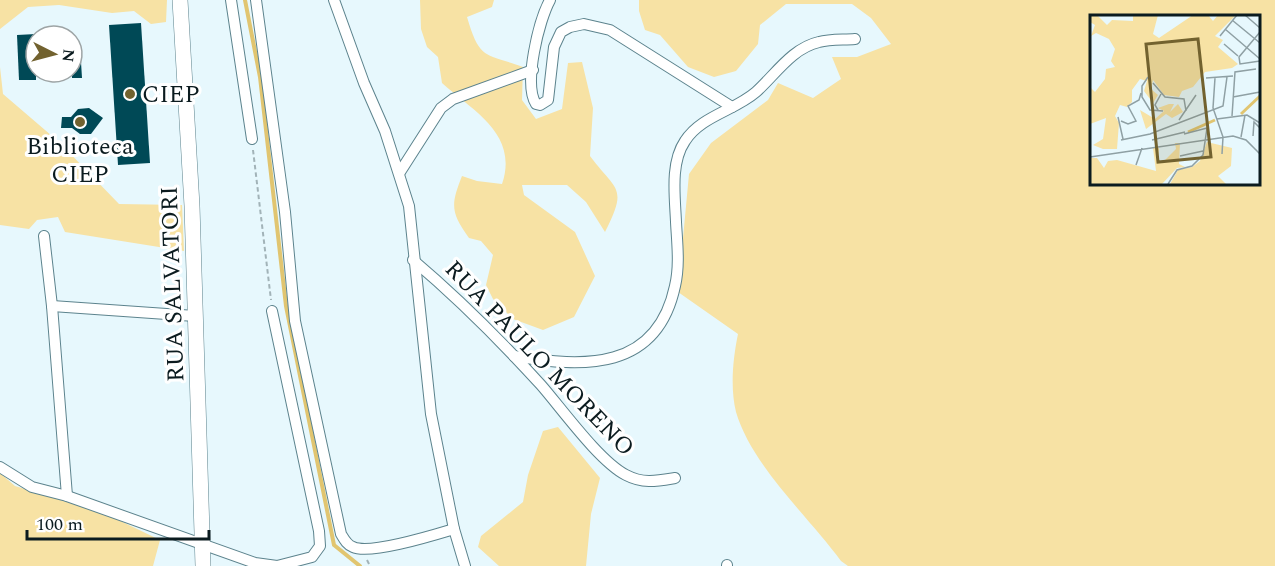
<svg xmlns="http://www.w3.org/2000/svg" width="1275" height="566" font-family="Spectral,serif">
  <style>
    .green { fill: #f7e2a4; fill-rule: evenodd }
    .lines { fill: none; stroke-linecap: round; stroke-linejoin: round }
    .stream { stroke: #e1c570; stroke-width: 4 }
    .building { fill: #004956 }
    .street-casing { stroke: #5c838d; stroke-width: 12 }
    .secondary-casing { stroke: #5c838d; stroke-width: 16 }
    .path { stroke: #a2b3b8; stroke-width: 2; stroke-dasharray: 4.5 3; stroke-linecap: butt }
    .street { stroke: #fff; stroke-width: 10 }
    .secondary { stroke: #fff; stroke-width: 15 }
    .poi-dot { fill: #72622f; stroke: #fff; stroke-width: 2 }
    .labels { text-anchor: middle; stroke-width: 6; stroke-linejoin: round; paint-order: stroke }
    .poi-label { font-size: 24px; fill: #0b1b1f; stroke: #fff; text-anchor: start }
    .street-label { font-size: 24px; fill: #0b1b1f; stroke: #fff }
    .inset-river { fill: none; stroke: #e1c570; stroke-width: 3 }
    .inset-road { fill: none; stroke: #8fa0a4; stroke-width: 1.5 }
    .view { fill: #72622f; fill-opacity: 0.15; stroke: #72622f; stroke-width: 3 }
    .inset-edge { fill: none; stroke: #0b1b1f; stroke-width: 3 }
  </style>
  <rect width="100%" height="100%" fill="#e7f8fd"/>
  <g class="green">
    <polygon points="0,0 167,0 166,22 151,24 134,11 112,13 59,5 28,7 0,29"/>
    <path d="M420,0H494L492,7L467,17C480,61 485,53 523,67L522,100L536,119L562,109L568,63L582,62L593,108L590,156C617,192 628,186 605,232L586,202L567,185H522L524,195L575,232L595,276L574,317L543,330L513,319L493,299L486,285L493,255L481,241L469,238C450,212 451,204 462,176L477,181L502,184C519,134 473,111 442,83L438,57L427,47L421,29Z"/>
    <path d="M639,0H1275V566H848L841,561C808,516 752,466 736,412C730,388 733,358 738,334L678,292L689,174L711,143L768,100L778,83L813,98L841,79L832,57H857L891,44L871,18L852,4H786L760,25L758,44L736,71L714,77L688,67L660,35L645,30L639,11ZM1092,16H1258V183H1092Z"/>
    <polygon points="0,67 3,94 59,142 119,204 182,205 184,251 65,232 58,217 37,220 29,229 0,225"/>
    <polygon points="558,427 600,478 591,514 586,566 499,566 478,547 481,536 523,502 528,475 543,431"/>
    <polygon points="0,473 15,486 106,514 160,540 153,566 0,566"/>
  </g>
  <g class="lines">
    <polyline class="stream" points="245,0 260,77 286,306 334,545 360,566"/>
  </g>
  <g class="building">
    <polygon points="141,23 150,163 118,165 109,25"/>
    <polygon points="36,34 36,80 19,80 17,35"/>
    <polygon points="72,45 80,45 82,78 72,78"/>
    <polygon points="89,108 103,118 91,134 80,134 72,128 61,128 62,117 71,117 78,109"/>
  </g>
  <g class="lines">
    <defs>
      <g id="street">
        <polyline points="231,0 252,139"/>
        <path d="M256,0L285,212L295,321L341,534C344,539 347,545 353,547C370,555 434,535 454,529"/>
        <polyline points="334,0 364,83 385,131 409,206 431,414 454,529 465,566"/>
        <path d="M550,0C539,20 523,84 536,104L540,105L548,100L554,47L561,32L570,27L584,24L610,30L732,107"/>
        <polyline points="400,172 441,108 453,99 533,70"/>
        <polyline points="44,236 52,306 67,496"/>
        <path d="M413,260C459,299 501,341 541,385C562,409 599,461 626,475C643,484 657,481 675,478"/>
        <polyline points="52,306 195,316"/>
        <path d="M514,356C584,368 657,371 675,286C680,265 677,242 676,222C675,197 670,163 685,141C701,116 734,111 756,92C775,75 792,48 819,42C830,39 843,40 855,39"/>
        <polyline points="0,467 32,487 67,496 255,563 277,566 312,557 320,546 319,531 272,311"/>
        <polyline points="727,566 727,565"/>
      </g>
      <polyline id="secondary" points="180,0 192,206 203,566"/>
    </defs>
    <use href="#street" class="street-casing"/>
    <use href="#secondary" class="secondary-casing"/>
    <g class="path">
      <polyline points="253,150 271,300"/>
      <polyline points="367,560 370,566"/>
    </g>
    <use href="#street" class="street"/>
    <use href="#secondary" class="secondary"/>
  </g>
  <g class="poi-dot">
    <circle cx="130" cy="94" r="6"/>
    <circle cx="80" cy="122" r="6"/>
  </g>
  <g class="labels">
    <g class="poi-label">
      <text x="142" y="102">CIEP</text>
      <text x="80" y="154" text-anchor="middle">Biblioteca<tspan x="80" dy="28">CIEP</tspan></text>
    </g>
    <g class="street-label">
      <text transform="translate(172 284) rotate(-92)" y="8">RUA SALVATORI</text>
      <text transform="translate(540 358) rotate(46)" y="8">RUA PAULO MORENO</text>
    </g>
  </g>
  <g transform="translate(1090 15)">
    <rect width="170" height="170" fill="#e7f8fd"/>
    <path d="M0,0H7L17,10L22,5L43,6V0H68L63,19L69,23L103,0H118L123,6L128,0H146L125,21L133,25L128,32L148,49L142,53L115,57L103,72L92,76L89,82L74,80L63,65L61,74L68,80L63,88L54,76L57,66L50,64L42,75V87L37,92L30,90L25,101L29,108L27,134H13L3,130L13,124L16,103L0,109V72L5,77L15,64L16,54L25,52L21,46L25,34L19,24L6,18L1,21L5,10L0,7ZM79,89H84L80,97L88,89L93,97L82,103L76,99L56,114L50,95L65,104L74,96L68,93ZM117,127L142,133L141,151L128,161L136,169H80L88,155L102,152L110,146ZM85,128H90L89,149L95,152L87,153L72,169H0V143H7L14,153L18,146L27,145L66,156L63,133H69L68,145L73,147L86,134Z" fill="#f7e2a4"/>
    <path class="inset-river" d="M151,99L170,81M98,117L125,105"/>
    <path class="inset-road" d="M155,0L170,13M142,5L170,28M135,14L170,44M170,17L149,42L150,49L170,46M130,21L147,0M134,29L148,41M58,62L52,71V82L60,95L73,96M116,63L143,61M125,63L123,93L133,122L132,139M63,68L75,82L94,84L96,96M143,82L170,77M68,95L65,90L71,79M142,101L145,57L166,54M28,102L33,124M127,104L157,100L170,108M89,105L106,80M31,106L38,109L46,106L38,91L49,85L51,78M163,121L164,107L170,113M151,122L155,100M31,125L60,119L133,91L137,62M62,125L95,117M90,141L113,136M0,142L143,121L156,125L170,139M46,150L52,133M78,169L87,155L102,151L113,140L117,113L94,119"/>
    <path class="view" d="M108,24L121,142L68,147L56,29Z"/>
    <rect width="170" height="170" class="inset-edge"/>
  </g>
  <g transform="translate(54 54) rotate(96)"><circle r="28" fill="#ffffff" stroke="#9da4a5" stroke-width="1.5"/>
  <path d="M0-4.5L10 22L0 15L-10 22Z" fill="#72622f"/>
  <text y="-9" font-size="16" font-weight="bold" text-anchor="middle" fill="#0b1b1f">N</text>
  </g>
  <path d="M27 530v9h182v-9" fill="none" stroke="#0b1b1f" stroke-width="3"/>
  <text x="36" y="530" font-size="18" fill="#0b1b1f" stroke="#ffffff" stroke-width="4.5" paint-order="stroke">100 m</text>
</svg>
